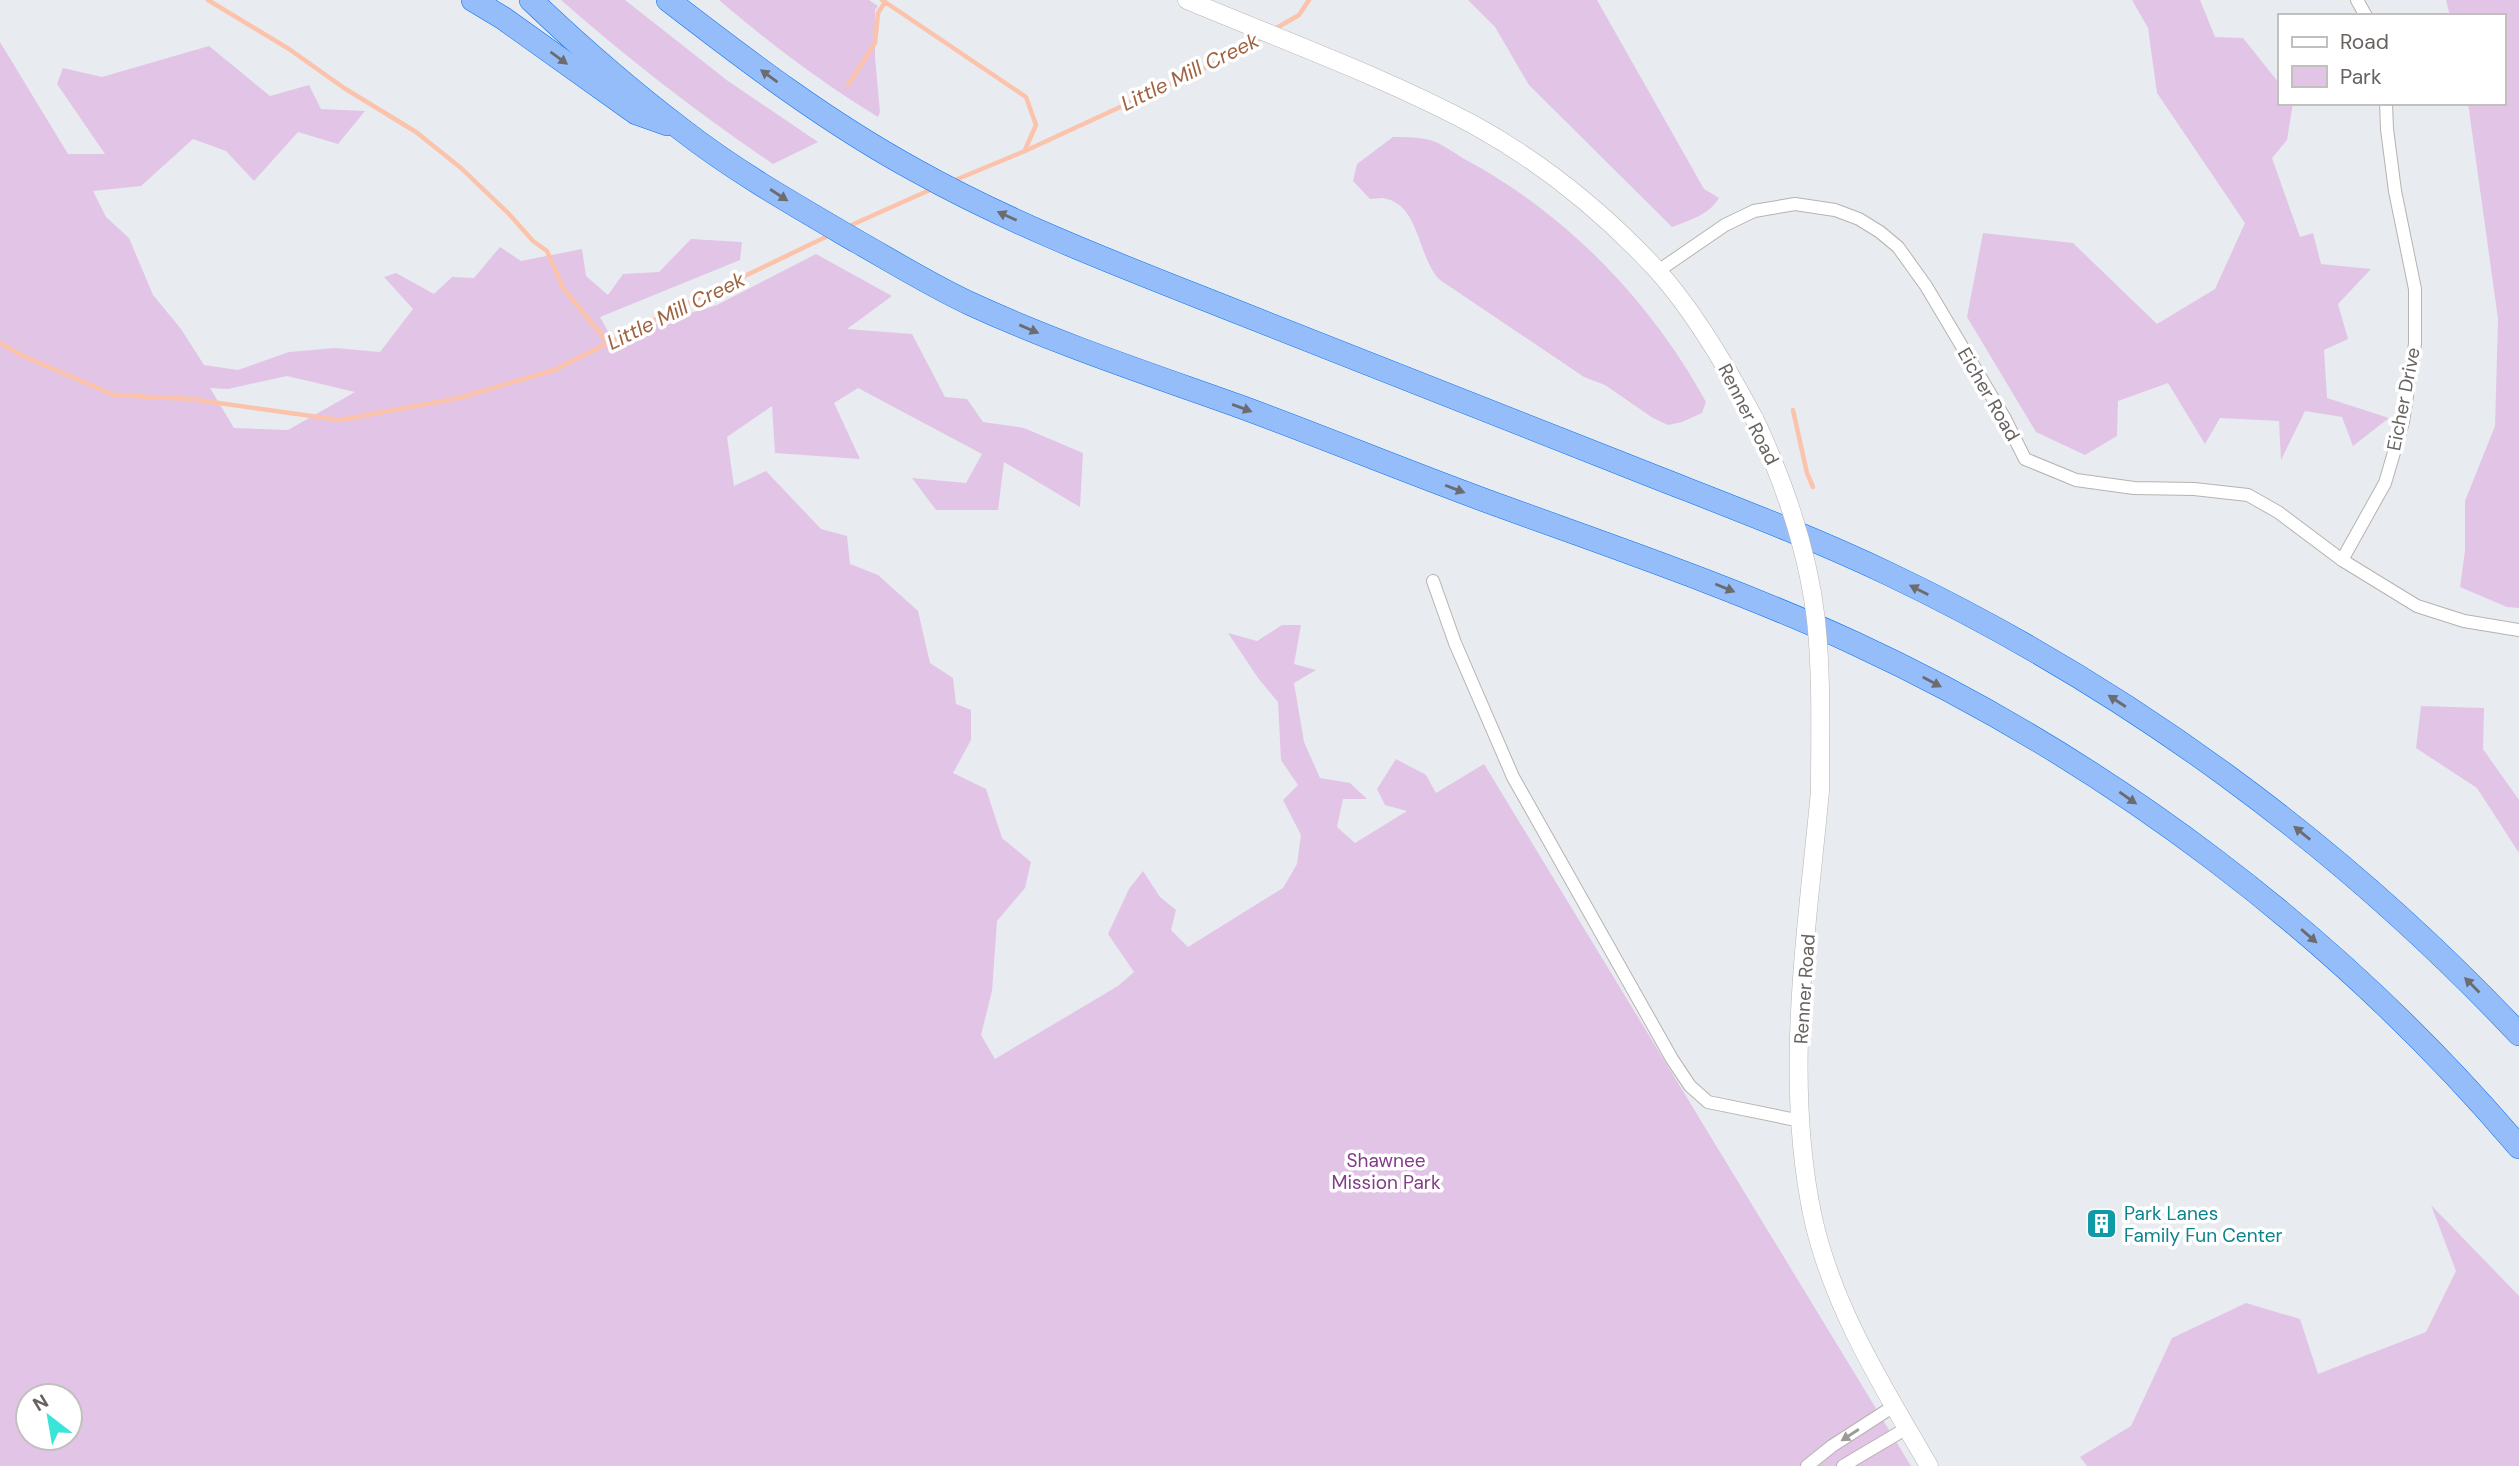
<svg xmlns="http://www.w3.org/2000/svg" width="2519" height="1466" font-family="'DM Sans',sans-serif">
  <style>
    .green { fill: #e2c5e6; fill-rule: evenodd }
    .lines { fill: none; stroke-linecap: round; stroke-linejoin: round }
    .stream { stroke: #fcc3ac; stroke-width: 4.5 }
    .street-casing { stroke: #b6b3b0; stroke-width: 14 }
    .secondary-casing { stroke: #b9b5b2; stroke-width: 19 }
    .highway-casing { stroke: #0871f0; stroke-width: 24 }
    .street { stroke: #fff; stroke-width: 12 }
    .secondary { stroke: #fff; stroke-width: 18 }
    .highway { stroke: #95bdf9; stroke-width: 23 }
    .secondary-bridge-casing { stroke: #b9b5b2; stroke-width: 19; stroke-linecap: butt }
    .secondary-bridge { stroke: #fff; stroke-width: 18 }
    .oneway { fill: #6c6b6e }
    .oneway2 { fill: #9c9997 }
    .labels { text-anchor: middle; stroke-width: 7; stroke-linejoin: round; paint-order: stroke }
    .street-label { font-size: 19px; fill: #67625f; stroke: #fff }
    .park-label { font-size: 19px; fill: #833b8a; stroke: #fff }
    .culture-label { font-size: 19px; fill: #0d838f; stroke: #fff; text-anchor: start }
    .water-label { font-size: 21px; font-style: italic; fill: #9e6341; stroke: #fff }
  </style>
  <rect width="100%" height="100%" fill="#e8ebf0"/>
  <g class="green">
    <path d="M561,0H625L728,81L818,142L773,164C699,114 628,59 561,0Z"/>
    <path d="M719,0H869L878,6L875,10V57L880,112L878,117C822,83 769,43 719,0Z"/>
    <path d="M1468,0H1597L1704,189L1719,198C1709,215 1690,220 1672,227L1529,85L1495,27Z"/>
    <polygon points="2132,0 2200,0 2215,37 2243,38 2279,83 2279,103 2293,103 2287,140 2272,158 2300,237 2313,233 2321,264 2371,269 2338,304 2348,339 2324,350 2327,398 2389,418 2353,446 2342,417 2305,411 2281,460 2279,421 2220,418 2205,444 2168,383 2118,401 2117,436 2085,455 2036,432 1967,317 1983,233 2073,243 2157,324 2215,289 2245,223 2157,93 2148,28"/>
    <polygon points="2446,0 2519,0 2519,608 2507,607 2460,587 2465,551 2465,501 2495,426 2498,319 2468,103 2503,103 2503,16 2450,16"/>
    <path d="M0,42L68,154H105L57,84L63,68L102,77L209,46L270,96L309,85L321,109L365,111L338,144L298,132L254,181L226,151L193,139L141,186L93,191L106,217L129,238L153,295L181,329L204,365L238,370L289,352L335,348L380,352L413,309L384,277L396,273L434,294L452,277L474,278L500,247L521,261L582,249L586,276L608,295L623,274L659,272L691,239L742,242L740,260L600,317L616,346L658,323L717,305L816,254L892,296L847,329L912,334L945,397L967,399L983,422L1024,428L1083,453L1080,507L1004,462L998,510H936L912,478L966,483L982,454L858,388L834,403L860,459L775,453L772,406L727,437L734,486L766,471L821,529L847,536L850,564L878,575L918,611L930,663L953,678L956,704L971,710V740L953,773L986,789L1002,838L1031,862L1025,888L997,921L992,991L981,1035L995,1059L1118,986L1134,972L1108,934L1129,889L1143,871L1160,897L1176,910L1171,930L1188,947L1283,888L1297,864L1301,835L1283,800L1298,785L1281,760L1278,702L1258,678L1228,633L1257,641L1282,625H1301L1294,664L1316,670L1294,683L1304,742L1320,778L1350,783L1367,799H1343L1337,827L1355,843L1407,811L1385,805L1377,789L1396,759L1426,775L1436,793L1484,764L1911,1466H0ZM287,376L355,392L288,430L234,428L210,388L228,389ZM28,1396H70V1438H28Z"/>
    <path d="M1393,137C1404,137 1415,137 1425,139C1440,141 1455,154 1468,161C1568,215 1652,303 1706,402L1702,413L1682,422L1668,425L1653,418L1605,385L1584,377L1440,280C1418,259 1420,207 1387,199C1382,197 1375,199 1370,199L1353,181L1357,164Z"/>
    <polygon points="2421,706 2484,708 2483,749 2519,800 2519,853 2477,788 2416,748"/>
    <polygon points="2431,1205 2519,1296 2519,1466 2087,1466 2080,1457 2131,1426 2172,1338 2246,1303 2300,1319 2318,1374 2426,1332 2456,1271"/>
  </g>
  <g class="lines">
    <g class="stream">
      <polyline points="208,0 289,49 344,88 416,132 461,168 509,214 533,241 547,251 563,288 608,343"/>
      <polyline points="882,0 1026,97 1036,125 1025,150"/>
      <polyline points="1273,30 1299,15 1309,0"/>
      <polyline points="848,85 875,43 878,13 885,2"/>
      <polyline points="953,181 1025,151 1224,59 1262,37"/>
      <polyline points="847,227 932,189"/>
      <polyline points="0,343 21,355 114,395 190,399 340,420 459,398 554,370 678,308 830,235"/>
      <polyline points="1793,410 1807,473 1813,487"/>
    </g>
    <defs>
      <g id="street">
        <polyline points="2357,0 2366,16"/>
        <polyline points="1658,271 1725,225 1754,211 1795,204 1835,210 1859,219 1880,232 1898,247 1926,286 2004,417 2025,459 2076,480 2134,488 2194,489 2248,495 2278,512 2342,560 2417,606 2464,621 2519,630"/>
        <polyline points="2342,560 2385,483 2403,422 2415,344 2415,289 2395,191 2387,129 2386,103"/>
        <polyline points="1433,581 1455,643 1513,777 1672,1059 1690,1086 1708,1102 1801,1121"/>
        <polyline points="1807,1466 1832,1446 1894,1406"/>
        <polyline points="1843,1466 1907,1428"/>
      </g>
      <g id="secondary">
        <path d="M1187,0C1282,40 1382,76 1474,125C1541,162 1604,213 1656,269C1695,312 1728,369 1755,420"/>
        <path d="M1820,791C1807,931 1783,1078 1813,1218C1833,1308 1883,1387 1929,1466"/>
      </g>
      <g id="highway">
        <polyline points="473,0 503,18 636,113 667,124"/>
        <path d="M531,0C577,44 631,91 681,129C736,172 798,207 858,242C895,263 932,286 971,304C1060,345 1152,375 1244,408C1328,439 1410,473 1495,504C1616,548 1737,589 1854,643C2107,760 2338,934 2519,1147"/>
        <path d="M668,0C747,61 827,122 915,170C1015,226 1124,267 1230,309C1360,361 1490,412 1620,463C1710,499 1801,532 1889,574C2126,687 2339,843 2519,1034"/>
      </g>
    </defs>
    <use href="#street" class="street-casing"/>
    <use href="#secondary" class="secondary-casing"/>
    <use href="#highway" class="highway-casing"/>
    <use href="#street" class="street"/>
    <use href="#secondary" class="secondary"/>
    <use href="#highway" class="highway"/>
    <defs>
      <path id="secondary-bridge" d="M1755,420C1784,482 1808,551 1816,620C1822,677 1820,734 1820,791"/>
    </defs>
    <use href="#secondary-bridge" class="secondary-bridge-casing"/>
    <use href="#secondary-bridge" class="secondary-bridge"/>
  </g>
  <defs><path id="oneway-solid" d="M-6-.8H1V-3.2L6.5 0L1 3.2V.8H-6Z" transform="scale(1.75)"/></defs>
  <g class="oneway">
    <use href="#oneway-solid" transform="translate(559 58) rotate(36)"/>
    <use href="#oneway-solid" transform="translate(769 76) rotate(-144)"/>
    <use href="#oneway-solid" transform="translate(779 195) rotate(33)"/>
    <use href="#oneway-solid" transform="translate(1007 216) rotate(-156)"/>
    <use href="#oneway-solid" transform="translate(1029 329) rotate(23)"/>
    <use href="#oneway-solid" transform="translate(1242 408) rotate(20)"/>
    <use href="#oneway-solid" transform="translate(1455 489) rotate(21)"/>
    <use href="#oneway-solid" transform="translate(1725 588) rotate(22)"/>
    <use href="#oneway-solid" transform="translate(1919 590) rotate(-153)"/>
    <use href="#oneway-solid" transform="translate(1932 682) rotate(28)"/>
    <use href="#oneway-solid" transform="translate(2117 701) rotate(-147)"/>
    <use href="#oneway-solid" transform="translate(2128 798) rotate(35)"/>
    <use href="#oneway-solid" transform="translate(2302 833) rotate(-141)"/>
    <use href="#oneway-solid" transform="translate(2309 936) rotate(41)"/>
    <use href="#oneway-solid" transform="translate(2472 985) rotate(-135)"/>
  </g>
  <use class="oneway2" href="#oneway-solid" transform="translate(1850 1435) rotate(147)"/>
  <defs>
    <symbol id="building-square" viewBox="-11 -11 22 22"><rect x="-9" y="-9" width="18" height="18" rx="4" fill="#0f9aa8" stroke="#fff"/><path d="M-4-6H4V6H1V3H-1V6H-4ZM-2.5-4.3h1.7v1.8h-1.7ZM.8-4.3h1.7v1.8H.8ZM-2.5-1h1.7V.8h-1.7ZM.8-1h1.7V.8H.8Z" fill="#fff"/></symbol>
  </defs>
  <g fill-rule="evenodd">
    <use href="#building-square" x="2084" y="1206" width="35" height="35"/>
  </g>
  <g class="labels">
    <g class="street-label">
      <text transform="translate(1989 394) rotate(60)" y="7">Eicher Road</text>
      <text transform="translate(2403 399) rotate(-79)" y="7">Eicher Drive</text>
      <text transform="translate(1749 414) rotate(63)" y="7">Renner Road</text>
      <text transform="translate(1804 989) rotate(-86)" y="7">Renner Road</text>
    </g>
    <g class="park-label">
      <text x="1386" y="1167">Shawnee<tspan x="1386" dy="22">Mission Park</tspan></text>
    </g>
    <g class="culture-label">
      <text x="2124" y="1220">Park Lanes<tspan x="2124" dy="22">Family Fun Center</tspan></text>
    </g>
    <g class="water-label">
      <text transform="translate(1190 72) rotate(-26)" y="7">Little Mill Creek</text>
      <text transform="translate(676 311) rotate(-26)" y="7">Little Mill Creek</text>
    </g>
  </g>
  <rect x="2278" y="14" width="228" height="91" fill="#ffffff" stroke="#c2c0bf" stroke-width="2"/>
  <rect x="2292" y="37" width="35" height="10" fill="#ffffff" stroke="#c2c0bf" stroke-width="2"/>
  <text x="2340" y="49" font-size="21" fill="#67625f">Road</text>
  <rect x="2292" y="66" width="35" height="21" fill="#e2c5e6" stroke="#c2c0bf" stroke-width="2"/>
  <text x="2340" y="84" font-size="21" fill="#67625f">Park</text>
  <g transform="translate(49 1417) rotate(329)"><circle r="33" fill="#ffffff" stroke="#c2c0bf" stroke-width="2"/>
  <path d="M0-5L12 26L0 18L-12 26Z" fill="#3ae4d9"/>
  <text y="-10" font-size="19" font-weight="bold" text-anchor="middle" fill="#67625f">N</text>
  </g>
</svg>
